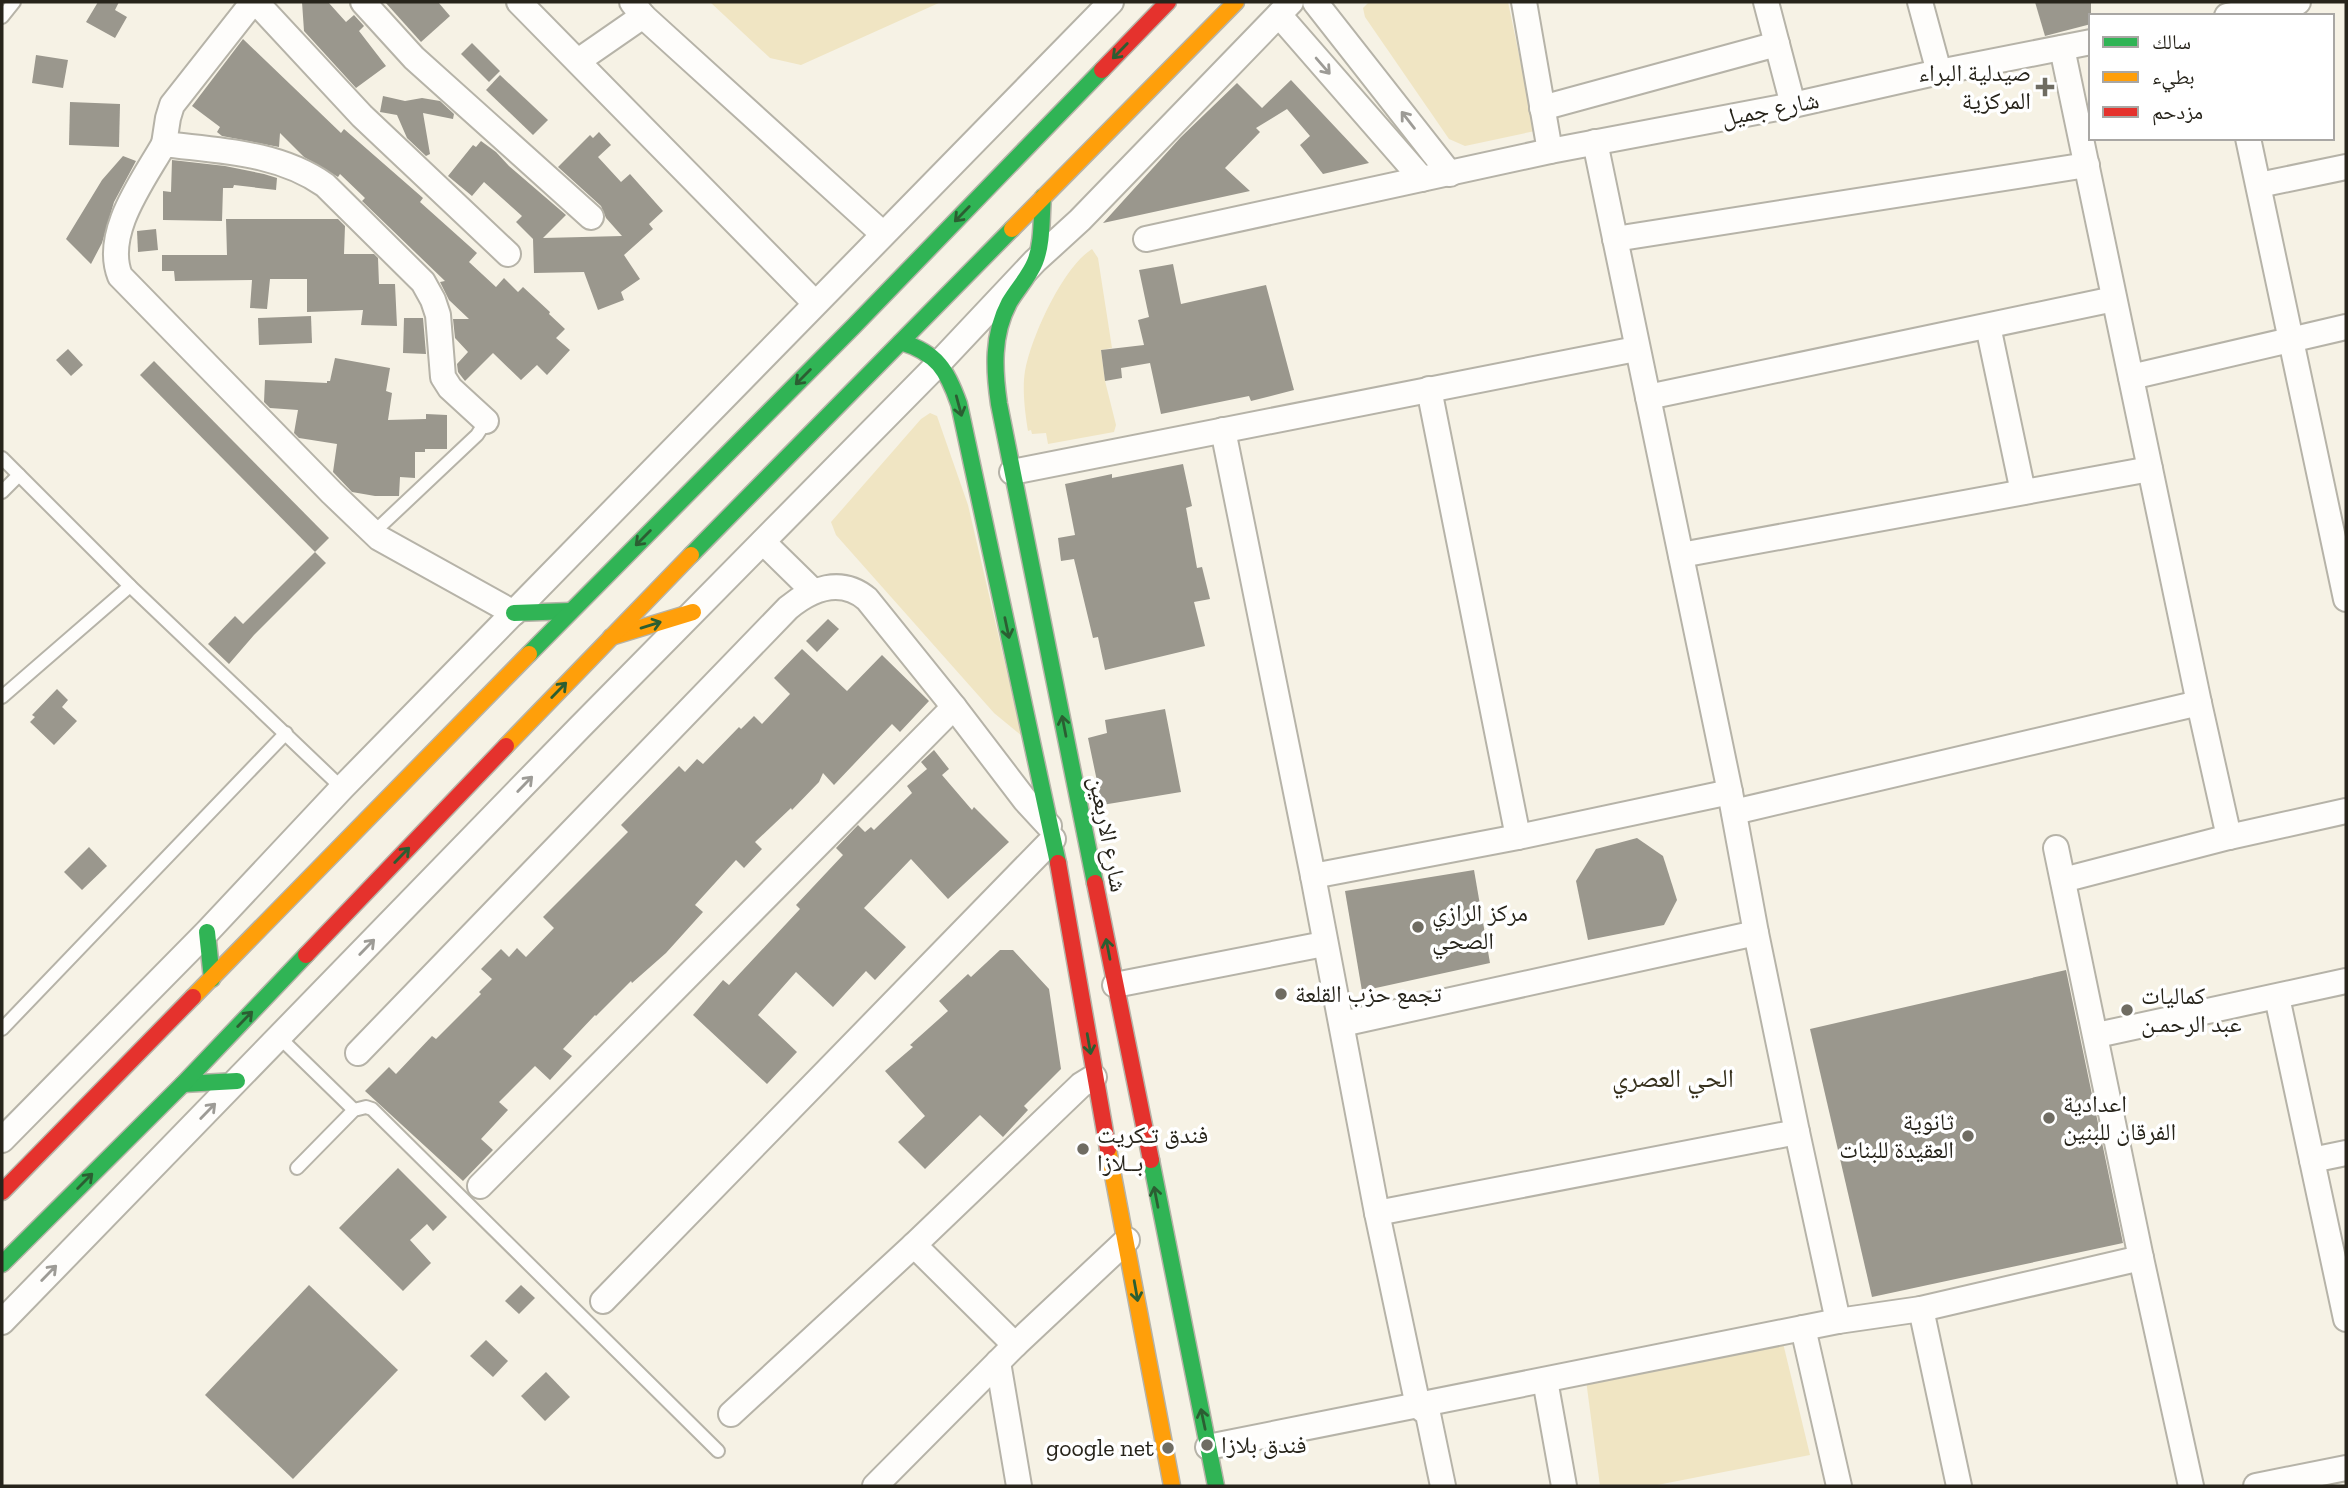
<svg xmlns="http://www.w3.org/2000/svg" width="2348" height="1488" font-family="'Zilla Slab','Noto Naskh Arabic',serif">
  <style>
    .green { fill: #f0e5c3 }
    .building { fill: #9a978d }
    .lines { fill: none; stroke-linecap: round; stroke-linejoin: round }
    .lane-casing { stroke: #b6b3a8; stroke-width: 16 }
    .street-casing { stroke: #b6b3a8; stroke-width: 28 }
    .fast-casing { stroke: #b6b3a8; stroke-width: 19 }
    .slow-casing { stroke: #b6b3a8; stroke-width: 19 }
    .jam-casing { stroke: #b6b3a8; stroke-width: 19 }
    .lane { stroke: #fefdfb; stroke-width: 12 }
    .street { stroke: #fefdfb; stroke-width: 24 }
    .fast { stroke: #30b455; stroke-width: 16 }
    .slow { stroke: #ff9f0a; stroke-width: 16 }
    .jam { stroke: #e5322d; stroke-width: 16 }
    .oneway { stroke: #2b5e32 }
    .oneway2 { stroke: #9d9b96 }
    .poi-dot { fill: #6f6c62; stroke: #fff; stroke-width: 2.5 }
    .labels { text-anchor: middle; stroke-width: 7; stroke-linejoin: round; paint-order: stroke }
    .poi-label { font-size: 24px; fill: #27241b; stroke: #fff; text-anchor: start }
    .street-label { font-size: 24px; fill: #27241b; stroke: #fff }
    .neighbourhood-label { font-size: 26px; fill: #37311d; stroke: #fff }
  </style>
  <rect width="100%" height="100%" fill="#f6f2e5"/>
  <g class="green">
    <polygon points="710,2 941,2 801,65 770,58"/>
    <polygon points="1369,2 1508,2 1535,131 1465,146 1449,139 1365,17 1363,8"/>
    <path d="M1092,249L1098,258L1112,348L1101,350L1105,381L1116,425L1114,432L1048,444L1046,433L1032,434L1031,430L1028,431C1025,413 1022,389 1025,371C1031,337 1063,267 1092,249Z"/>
    <polygon points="930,413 937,416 968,505 1022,736 994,713 836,535 831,522 921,419"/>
    <polygon points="1783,1343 1810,1455 1652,1486 1600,1486 1586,1380"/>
  </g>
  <g class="building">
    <polygon points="98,2 119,2 115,10 127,17 115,38 86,22"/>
    <polygon points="302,2 328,2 346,22 354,15 364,26 359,31 386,66 356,88 304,31"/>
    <polygon points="385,2 438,2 450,16 421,42"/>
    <polygon points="2035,2 2091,2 2091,24 2045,36"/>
    <polygon points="243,39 341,133 344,129 423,198 420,202 477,253 469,262 496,287 504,278 518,292 523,287 550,312 549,314 565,329 556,338 570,350 547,375 537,365 521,380 493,353 465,381 458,372 457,364 468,352 455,338 453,319 469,319 449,300 440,282 445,281 362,201 365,198 340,174 338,177 304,157 280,133 279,147 222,136 217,132 220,127 192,106"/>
    <polygon points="472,43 500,71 489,82 461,54"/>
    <polygon points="36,55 68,60 63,88 32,83"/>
    <polygon points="500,75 548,120 533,135 486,90"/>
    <polygon points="1291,80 1369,163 1323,174 1300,145 1310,136 1287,109 1256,128 1260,132 1225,168 1250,191 1103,223 1181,137 1237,83 1262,108"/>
    <polygon points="383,96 405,101 422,98 440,101 454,114 453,119 423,113 430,154 426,156 407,138 397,115 380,112"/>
    <polygon points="70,102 120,104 119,147 69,145"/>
    <polygon points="599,132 611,145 598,157 621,182 630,174 663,211 649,224 653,229 624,255 640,279 621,292 624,300 598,310 584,272 534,273 533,239 516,222 522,216 484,182 472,196 448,176 473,145 476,147 481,141 496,152 509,166 566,215 543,238 622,236 606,218 601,206 558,167 590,135 593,138"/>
    <polygon points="123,156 136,161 114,202 102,243 91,264 66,239 102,180"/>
    <polygon points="172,160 225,166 264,174 277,178 276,190 234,185 233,188 223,188 222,221 163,220 163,191 171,192"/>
    <polygon points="226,219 338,219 345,226 344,254 374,254 378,258 379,284 395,284 397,326 361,325 363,310 307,312 307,279 270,279 267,309 250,308 252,280 175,281 174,271 162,271 162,255 227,255"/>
    <polygon points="156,229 158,250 138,252 137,231"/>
    <polygon points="1173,264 1181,304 1266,285 1294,390 1251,401 1249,396 1161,414 1150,363 1121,368 1122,378 1105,381 1101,350 1144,345 1138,320 1149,317 1139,270"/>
    <polygon points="311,316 312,343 259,345 258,318"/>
    <polygon points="404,318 423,318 426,354 403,353"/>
    <polygon points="68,349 83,365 71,376 56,360"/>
    <polygon points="335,358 390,368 386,391 392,393 388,420 426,419 426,414 447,415 447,449 425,449 425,452 415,452 415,478 400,477 399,496 375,496 352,492 333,472 337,444 299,438 294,433 298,410 270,408 264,402 265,380 327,383 327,381 330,381"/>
    <polygon points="154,361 329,538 315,552 140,375"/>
    <polygon points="1183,464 1192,506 1186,508 1197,568 1202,567 1210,599 1194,602 1205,646 1105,670 1098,637 1093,638 1074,559 1061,561 1058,538 1075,535 1065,484 1112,474 1112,478"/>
    <polygon points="315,552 326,563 254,635 229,664 208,644 235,616 243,624"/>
    <polygon points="828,619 839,629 817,652 806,641"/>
    <polygon points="802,649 847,691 882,655 929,701 900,732 892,724 834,785 823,773 819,782 792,810 791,808 755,842 762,849 744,868 736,860 695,905 703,912 666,953 632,983 631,981 596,1016 595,1015 563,1049 572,1056 550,1080 535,1066 499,1102 508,1110 481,1139 493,1150 463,1181 365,1091 389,1067 396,1074 432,1036 436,1039 481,994 479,992 492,979 481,969 501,949 509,957 517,948 526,957 554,928 543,917 628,832 621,825 679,766 685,772 697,759 703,764 739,727 741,729 754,716 762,724 790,694 774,678"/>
    <polygon points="57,689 68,700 62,707 77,721 54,745 30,722 35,717 32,715"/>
    <polygon points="1165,709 1181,792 1102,805 1088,738 1107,733 1105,720"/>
    <polygon points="934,750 949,769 942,775 972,810 974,807 1009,842 948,899 911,859 864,908 906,947 875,980 866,971 833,1007 796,972 758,1015 797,1052 767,1084 693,1015 723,980 729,985 800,909 796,905 843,855 836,848 858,825 865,832 871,827 874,830 912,793 907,786 927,769 921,762"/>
    <polygon points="1637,838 1663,856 1677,900 1664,925 1588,940 1576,881 1596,849"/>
    <polygon points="89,847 107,866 82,890 64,872"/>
    <polygon points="1474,870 1490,963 1362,991 1345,891"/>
    <polygon points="1000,950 1013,950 1049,989 1061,1069 1024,1106 1028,1110 1003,1137 980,1115 925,1169 898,1142 925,1116 885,1071 913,1047 910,1045 948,1011 939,1001 968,974 971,977"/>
    <polygon points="2066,970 2123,1243 1872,1297 1810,1029"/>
    <polygon points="398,1168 447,1217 433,1231 427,1224 410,1240 431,1263 403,1291 339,1228"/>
    <polygon points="309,1285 398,1370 293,1479 205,1395"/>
    <polygon points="521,1285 535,1298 519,1314 505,1301"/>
    <polygon points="486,1340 508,1361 493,1377 470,1356"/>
    <polygon points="546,1372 570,1397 545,1421 521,1396"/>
  </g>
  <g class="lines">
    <defs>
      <g id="lane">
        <polyline points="2,17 14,2"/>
        <polyline points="2,458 130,586 342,788"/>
        <polyline points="2,492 19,475"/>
        <polyline points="373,533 477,435 486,421"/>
        <polyline points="2,697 130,586"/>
        <polyline points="2,1029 286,733"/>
        <polyline points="279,1037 354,1110"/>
        <polyline points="297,1168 354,1110 366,1107 372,1109 718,1451"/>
      </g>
      <g id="street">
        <polyline points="256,2 362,116 508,254"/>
        <polyline points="363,2 414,58 591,217"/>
        <polyline points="519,2 815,303"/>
        <polyline points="1315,2 1450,174"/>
        <polyline points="1524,2 1550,151"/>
        <polyline points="1766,2 1793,105"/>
        <polyline points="1920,2 1939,72"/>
        <polyline points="1279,15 1422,179"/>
        <polyline points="643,16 883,234"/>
        <polyline points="2227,16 2298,2"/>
        <polyline points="2062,48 2199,703 2229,837"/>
        <polyline points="578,61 643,16 632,2"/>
        <polyline points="1542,108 1777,44"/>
        <polyline points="2248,138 2346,599"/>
        <polyline points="1595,142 1730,792 1756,933 1797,1132 1838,1321"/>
        <polyline points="164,144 168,118 172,105 253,2"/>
        <polyline points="2259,185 2346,167"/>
        <polyline points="1146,239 1550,151 1793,105 1939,72 2091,42"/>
        <polyline points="1615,239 2087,165"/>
        <polyline points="1988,326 2023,492"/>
        <polyline points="2131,377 2346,327"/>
        <polyline points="1429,389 1518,837"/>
        <polyline points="1648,397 2114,299"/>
        <path d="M486,421L450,388L443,377L438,315L433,300L423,282L325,185C278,152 220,151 164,144C143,181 103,233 120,276L332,493L379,538L514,613"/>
        <polyline points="1223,430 1313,876 1518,837 1730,792"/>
        <polyline points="1012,472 1636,349"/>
        <polyline points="763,542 813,591"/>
        <polyline points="1681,555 2150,469"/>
        <polyline points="1734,812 2199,703"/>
        <polyline points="2056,848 2141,1258 2191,1486"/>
        <polyline points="1313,876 1377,1213 1418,1406 1428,1414 1443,1486"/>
        <polyline points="2063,880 2229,837 2346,811"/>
        <polyline points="1115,985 1324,944"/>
        <polyline points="2277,997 2346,1319"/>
        <polyline points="1342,1024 1756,933"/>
        <polyline points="2097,1035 2346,981"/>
        <path d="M358,1053L788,608C811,589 841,577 867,599L954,707L1025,800L1049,826"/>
        <polyline points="2,1140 207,932 342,788 1111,2"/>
        <polyline points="2312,1160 2346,1153"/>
        <polyline points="480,1186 954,707"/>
        <polyline points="1377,1213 1797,1132"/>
        <polyline points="603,1301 1053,839"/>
        <polyline points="1921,1309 1959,1486"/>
        <polyline points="2,1322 579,728 939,363 1035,261 1080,220 1291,2"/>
        <polyline points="1803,1328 1839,1486"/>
        <polyline points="1015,1345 1127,1240"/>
        <polyline points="998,1362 1019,1486"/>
        <polyline points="1545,1380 1564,1486"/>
        <polyline points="731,1414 914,1245 1081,1085 1094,1077"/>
        <polyline points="1208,1447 1838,1321 1921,1309 2141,1258"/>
        <polyline points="875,1486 1015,1345 914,1245"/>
        <polyline points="2256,1486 2346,1468"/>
      </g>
      <g id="fast">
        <path d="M1043,197C1041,218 1043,242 1035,262C1029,277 1017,289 1009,303C992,335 994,370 999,404L1095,883"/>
        <path d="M901,342C937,353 947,370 959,404L1058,863"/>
        <polyline points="691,555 1012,229"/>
        <polyline points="514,613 571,611"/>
        <polyline points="529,654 854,326 1102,70"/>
        <polyline points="207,932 212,979"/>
        <polyline points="183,1084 237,1081"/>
        <polyline points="1151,1160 1216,1486"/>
        <polyline points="2,1264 183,1084 306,955"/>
      </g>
      <g id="slow">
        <polyline points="1012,229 1236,2"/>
        <polyline points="611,637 693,612"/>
        <polyline points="506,746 691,555"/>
        <polyline points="193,997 529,654"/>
        <polyline points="1108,1149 1172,1486"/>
      </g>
      <g id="jam">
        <polyline points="1102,70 1168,2"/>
        <polyline points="1058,863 1108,1149"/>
        <polyline points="1095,883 1151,1160"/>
        <polyline points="306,955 506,746"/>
        <polyline points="2,1192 193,997"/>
      </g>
    </defs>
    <use href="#lane" class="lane-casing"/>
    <use href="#street" class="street-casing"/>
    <use href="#fast" class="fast-casing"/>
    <use href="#slow" class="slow-casing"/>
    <use href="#jam" class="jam-casing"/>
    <use href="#lane" class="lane"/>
    <use href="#street" class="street"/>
    <use href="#fast" class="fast"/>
    <use href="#slow" class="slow"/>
    <use href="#jam" class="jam"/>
  </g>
  <defs><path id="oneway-shaft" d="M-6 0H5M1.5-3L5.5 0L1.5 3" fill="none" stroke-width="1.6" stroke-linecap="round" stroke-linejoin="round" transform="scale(1.75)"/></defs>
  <g class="oneway">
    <use href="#oneway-shaft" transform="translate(1120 51) rotate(134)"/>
    <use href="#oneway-shaft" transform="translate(962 214) rotate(134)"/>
    <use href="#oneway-shaft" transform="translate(803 377) rotate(135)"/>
    <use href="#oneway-shaft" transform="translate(959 406) rotate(75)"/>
    <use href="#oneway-shaft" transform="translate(643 538) rotate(135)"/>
    <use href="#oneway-shaft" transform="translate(651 625) rotate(-17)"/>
    <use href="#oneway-shaft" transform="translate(1007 628) rotate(78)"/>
    <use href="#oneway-shaft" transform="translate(559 690) rotate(-46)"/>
    <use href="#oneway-shaft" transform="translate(1064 726) rotate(-101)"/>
    <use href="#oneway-shaft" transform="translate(402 855) rotate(-46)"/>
    <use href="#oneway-shaft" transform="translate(1108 949) rotate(-101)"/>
    <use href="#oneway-shaft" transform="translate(245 1019) rotate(-46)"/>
    <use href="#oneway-shaft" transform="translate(1089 1044) rotate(80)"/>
    <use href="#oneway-shaft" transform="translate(85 1181) rotate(-45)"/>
    <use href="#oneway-shaft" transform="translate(1156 1197) rotate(-101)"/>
    <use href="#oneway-shaft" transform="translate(1136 1291) rotate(80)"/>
    <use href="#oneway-shaft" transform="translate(1203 1419) rotate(-102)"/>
  </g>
  <g class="oneway2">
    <use href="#oneway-shaft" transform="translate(1323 66) rotate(49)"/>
    <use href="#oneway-shaft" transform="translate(1408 120) rotate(-128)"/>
    <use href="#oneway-shaft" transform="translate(525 784) rotate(-46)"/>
    <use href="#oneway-shaft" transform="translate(367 947) rotate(-46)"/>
    <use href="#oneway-shaft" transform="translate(208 1111) rotate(-46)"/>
    <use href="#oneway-shaft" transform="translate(49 1273) rotate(-46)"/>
  </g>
  <g class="poi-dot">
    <path d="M2041.5 76.5h7v7h7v7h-7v7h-7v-7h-7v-7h7z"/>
    <circle cx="1418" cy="927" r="7"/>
    <circle cx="1281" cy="994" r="7"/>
    <circle cx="2127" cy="1010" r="7"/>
    <circle cx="2049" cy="1118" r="7"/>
    <circle cx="1968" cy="1136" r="7"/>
    <circle cx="1083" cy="1149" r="7"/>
    <circle cx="1207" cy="1445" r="7"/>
    <circle cx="1168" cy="1448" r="7"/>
  </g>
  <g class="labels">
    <g class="poi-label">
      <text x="2031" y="81" text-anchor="end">صيدلية البراء<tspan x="2031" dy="28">المركزية</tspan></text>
      <text x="1432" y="921">مركز الرازي<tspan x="1432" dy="28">الصحي</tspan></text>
      <text x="1295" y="1002">تجمع حزب القلعة</text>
      <text x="2141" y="1004">كماليات<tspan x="2141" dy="28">عبد الرحمـن</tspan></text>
      <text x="2063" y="1112">اعدادية<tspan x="2063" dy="28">الفرقان للبنين</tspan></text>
      <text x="1954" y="1130" text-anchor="end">ثانوية<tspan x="1954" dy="28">العقيدة للبنات</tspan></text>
      <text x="1097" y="1143">فندق تـكريت<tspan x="1097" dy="28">بــلازا</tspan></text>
      <text x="1221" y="1453">فندق بلازا</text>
      <text x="1154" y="1456" text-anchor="end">google net</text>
    </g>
    <g class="street-label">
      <text transform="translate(1770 109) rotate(-11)" y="8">شارع جميل</text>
      <text transform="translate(1108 834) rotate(79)" y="8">شارع الاربعين</text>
    </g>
    <g class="neighbourhood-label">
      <text x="1673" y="1087">الحي العصري</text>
    </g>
  </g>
  <rect width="2348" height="1488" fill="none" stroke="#27241b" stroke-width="7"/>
  <rect x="2089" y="14" width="245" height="126" fill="#ffffff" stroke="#a9a7a4" stroke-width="2"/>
  <rect x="2103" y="37" width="35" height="10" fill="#30b455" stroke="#a9a7a4" stroke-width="2"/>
  <text x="2152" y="49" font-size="21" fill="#27241b">سالك</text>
  <rect x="2103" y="72" width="35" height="10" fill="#ff9f0a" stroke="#a9a7a4" stroke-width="2"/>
  <text x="2152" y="84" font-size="21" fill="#27241b">بطيء</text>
  <rect x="2103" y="107" width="35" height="10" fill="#e5322d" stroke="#a9a7a4" stroke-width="2"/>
  <text x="2152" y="119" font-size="21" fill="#27241b">مزدحم</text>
</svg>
